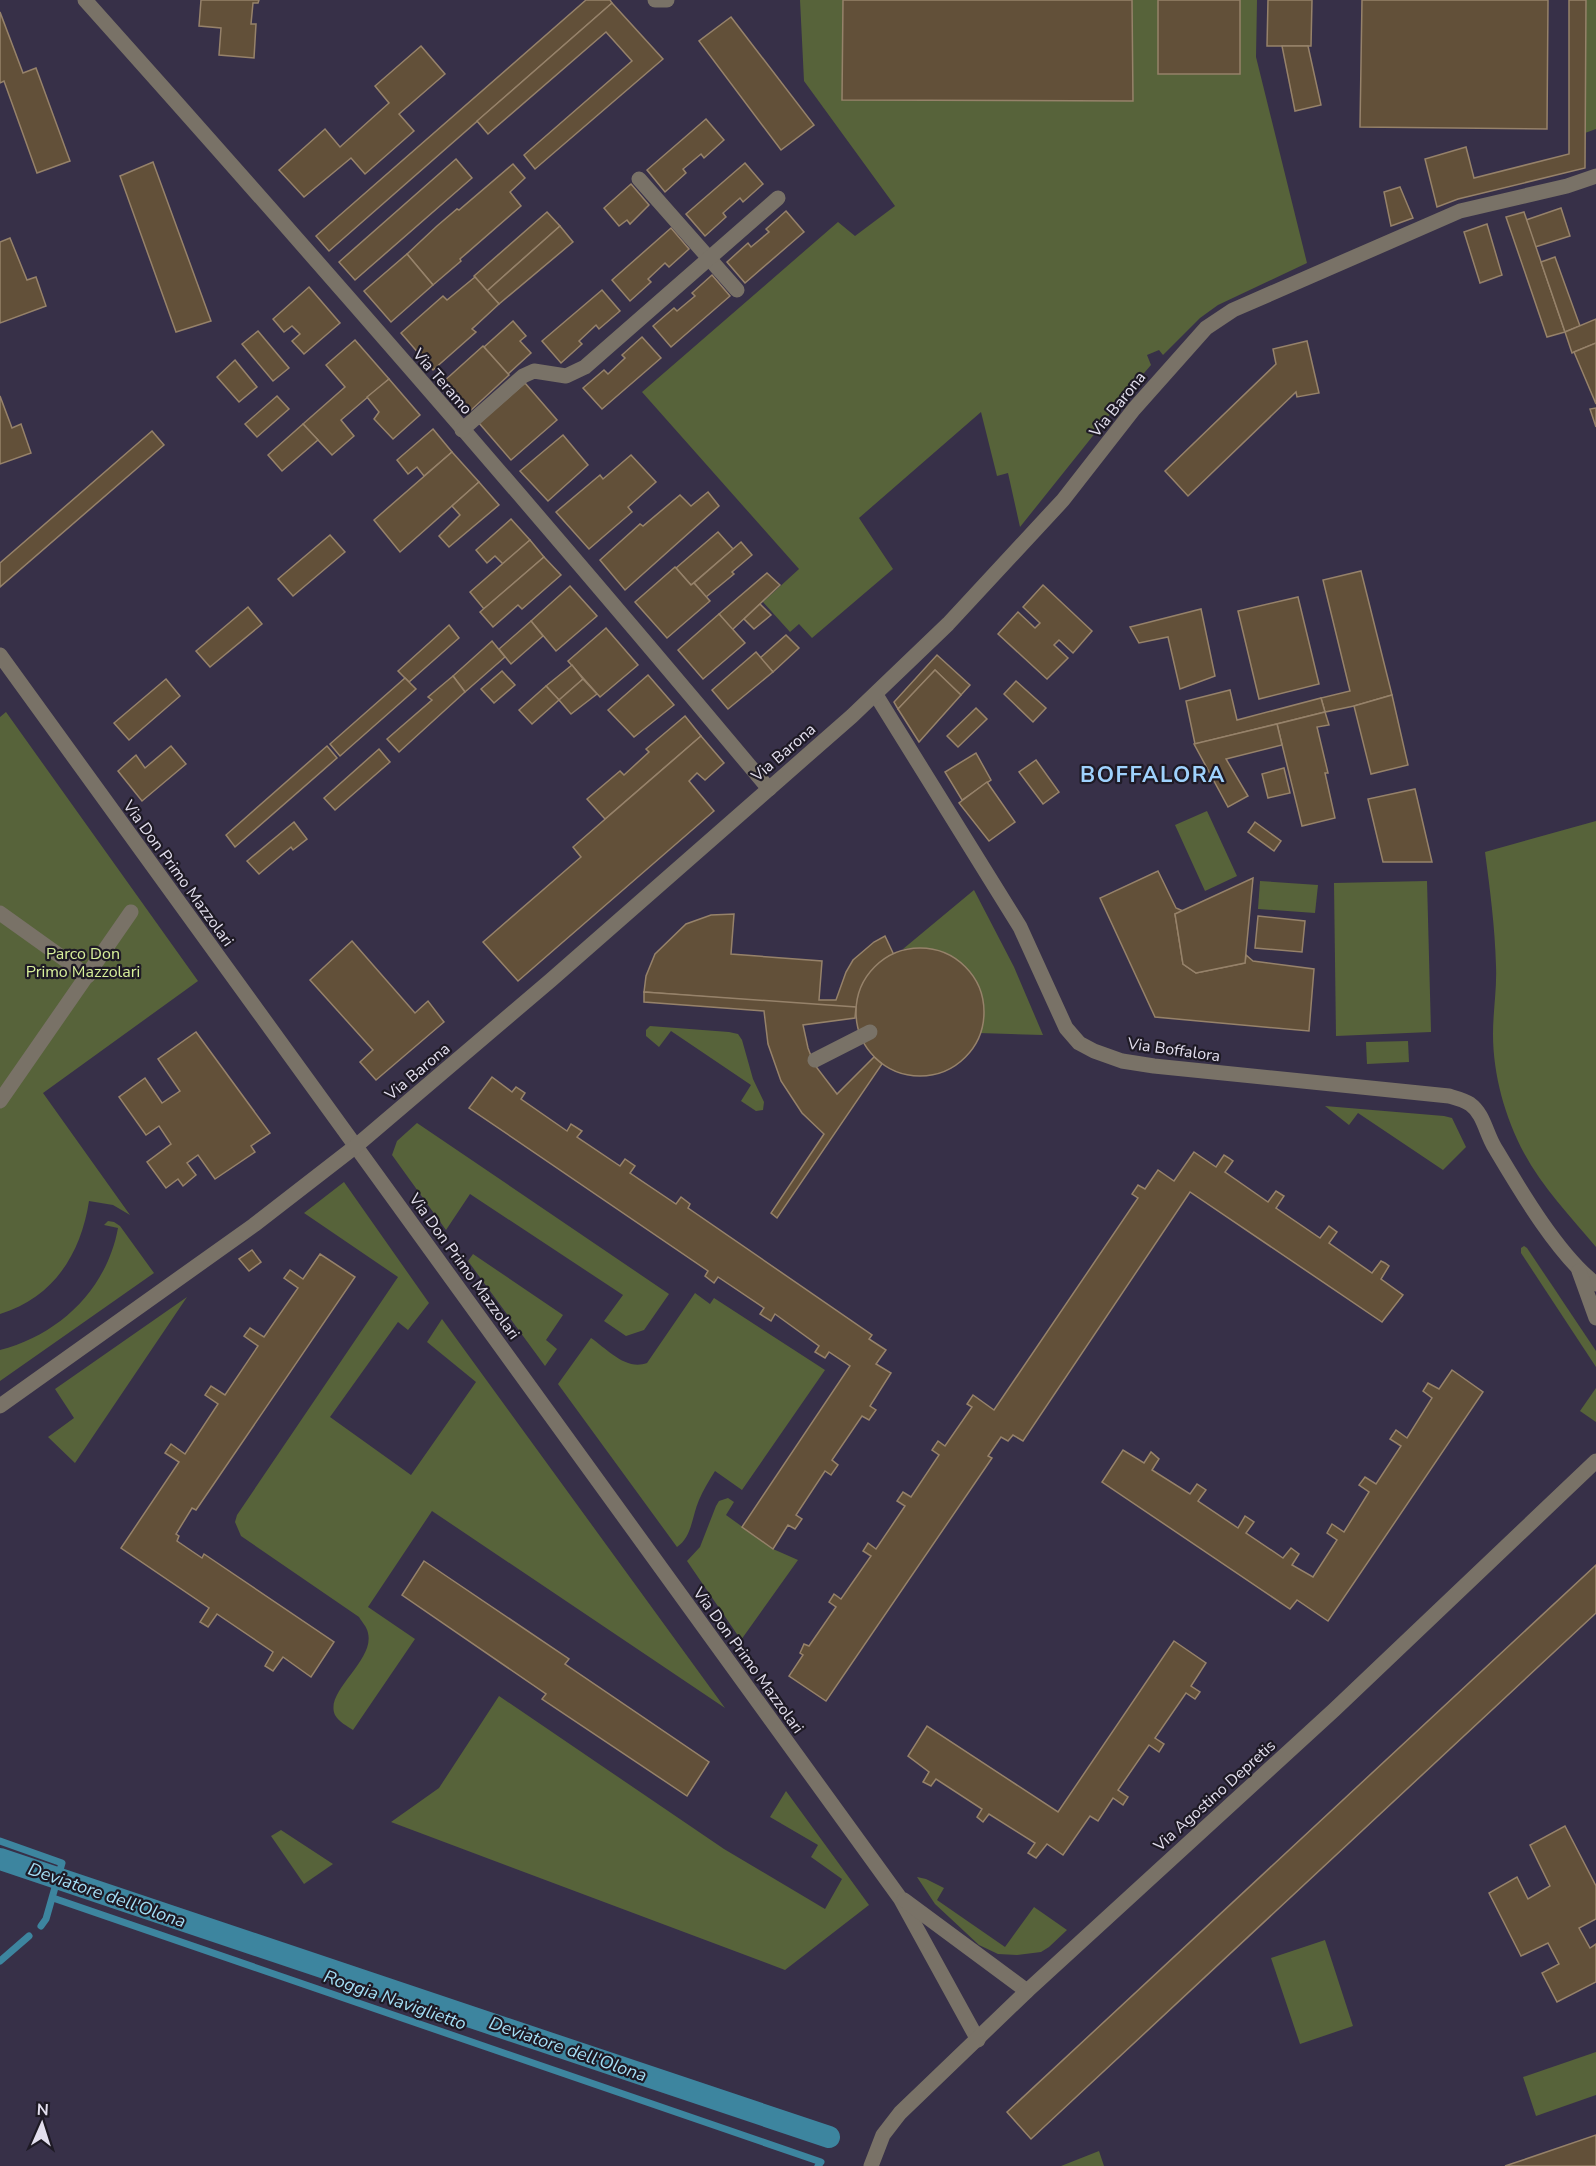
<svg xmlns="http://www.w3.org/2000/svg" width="1596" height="2166" font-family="'Nunito Sans',sans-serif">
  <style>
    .green { fill: #57633a }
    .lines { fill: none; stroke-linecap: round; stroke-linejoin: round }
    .stream { stroke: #3d859f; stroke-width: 7 }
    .canal { stroke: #3d859f; stroke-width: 22 }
    .building { fill: #625039; stroke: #96826a; stroke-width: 1.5 }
    .minor { stroke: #797267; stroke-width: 15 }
    .labels { text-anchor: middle; stroke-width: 4.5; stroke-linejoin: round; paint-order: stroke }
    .street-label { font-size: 16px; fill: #e3dfee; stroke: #1e1a25 }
    .park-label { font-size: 16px; fill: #d8f09b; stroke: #1e1a25 }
    .water-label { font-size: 18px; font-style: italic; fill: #a4def5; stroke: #1e1a25 }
    .district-label { font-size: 22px; font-weight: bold; letter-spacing: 1.5px; fill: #9fd2fd; stroke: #1e1a25 }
  </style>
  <rect width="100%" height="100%" fill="#373048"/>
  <g class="green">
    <polygon points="800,0 1257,0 1256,57 1307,263 1218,305 1200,318 1163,355 1159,350 1147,355 1151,365 1132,387 1020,527 1008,473 997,476 981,412 859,518 893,569 812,638 799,624 790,632 763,602 799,569 642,392 838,222 855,236 895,206 804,81"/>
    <polygon points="1586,0 1596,0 1596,129 1585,133"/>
    <path d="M6,712L198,981L43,1093L130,1215L113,1205L89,1201C81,1254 53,1298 0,1314V717Z"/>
    <polygon points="1207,811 1237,876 1205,891 1175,825"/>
    <path d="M1596,821V1247C1571,1217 1542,1187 1524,1153C1505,1117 1493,1075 1493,1034C1493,1011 1497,989 1496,966C1495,927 1490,890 1485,852Z"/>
    <polygon points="1260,881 1318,885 1315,913 1258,909"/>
    <polygon points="1427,881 1431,1032 1336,1036 1334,883"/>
    <path d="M974,890L1014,967L1043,1035L979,1033C995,980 955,942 903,949Z"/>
    <polygon points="650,1026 729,1032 738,1034 742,1040 753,1079 764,1102 763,1110 756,1111 741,1101 751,1085 671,1031 659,1047 646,1036 646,1030"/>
    <polygon points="1408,1041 1409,1062 1367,1064 1366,1042"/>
    <polygon points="1325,1106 1444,1116 1452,1118 1466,1147 1443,1170 1358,1113 1349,1125"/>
    <polygon points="417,1123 669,1294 644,1330 626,1336 604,1321 623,1295 470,1194 446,1230 392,1155 397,1141"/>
    <path d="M344,1182L429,1303L408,1330L398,1322L330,1417L411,1475L476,1382L427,1342L442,1319L725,1708L432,1511L368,1607L415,1639L353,1730C347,1726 339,1722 335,1715C324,1691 375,1661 368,1633C367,1627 362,1622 359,1617L241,1536L235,1522L237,1515L398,1277L304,1213Z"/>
    <path d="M108,1221L114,1222L120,1226L154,1273L0,1381V1350C59,1335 107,1289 118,1228L104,1225Z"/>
    <polygon points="1524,1246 1527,1248 1596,1351 1596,1367 1521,1253 1521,1248"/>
    <polygon points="473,1254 563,1315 546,1340 557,1349 545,1366 468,1261"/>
    <path d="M695,1293L710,1304L714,1298L825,1370L742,1490L715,1471C709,1481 703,1490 699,1500C692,1516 692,1537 677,1547L558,1384L591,1338C607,1349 626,1371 647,1363Z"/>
    <polygon points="187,1297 75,1463 48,1437 74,1418 55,1389"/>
    <polygon points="1596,1388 1596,1422 1580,1411"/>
    <polygon points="728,1498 734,1502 726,1515 773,1549 798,1560 741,1640 687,1561 700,1547 716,1506 719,1501"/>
    <polygon points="499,1696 724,1849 825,1909 842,1879 811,1857 818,1845 770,1817 786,1791 869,1905 785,1970 391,1822 439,1788"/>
    <polygon points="281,1830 333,1864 304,1884 271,1836"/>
    <polygon points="917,1877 926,1879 944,1888 937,1900 1005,1947 1034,1907 1067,1930 1049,1947 1041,1952 1017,1955 998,1954 979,1945 935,1904"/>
    <polygon points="1325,1940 1353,2026 1300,2044 1271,1958"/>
    <polygon points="1596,2052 1596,2095 1536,2116 1523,2077"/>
    <polygon points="1099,2151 1104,2166 1061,2166"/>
  </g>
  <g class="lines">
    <g class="stream">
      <polyline points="0,1841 62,1863 46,1919 41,1926"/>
      <polyline points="53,1898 821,2162 818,2166"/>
      <polyline points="0,1961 29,1936"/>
    </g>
    <polyline class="canal" points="0,1859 829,2137"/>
  </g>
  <g class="building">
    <polygon points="201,0 259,0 258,3 253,3 251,24 256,24 254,58 219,55 221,28 199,26"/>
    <polygon points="586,0 610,0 612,3 329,251 316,236"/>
    <polygon points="843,0 1132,0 1133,101 842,100"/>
    <rect x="1158" y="0" width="82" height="74"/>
    <polygon points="1268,0 1312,0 1311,46 1267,46"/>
    <polygon points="1362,0 1548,0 1547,129 1360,127"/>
    <polygon points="1569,0 1586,0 1585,168 1458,199 1437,207 1425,159 1466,147 1474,178 1569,154"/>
    <polygon points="612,3 663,59 535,169 524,155 632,61 606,32 488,134 477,121"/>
    <polygon points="0,12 23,73 36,68 70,161 37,173 4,81 0,83"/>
    <polygon points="731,17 814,125 781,150 699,41"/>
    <polygon points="421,46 445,74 399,114 414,131 365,174 351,158 304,197 279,170 325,129 340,147 389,103 375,86"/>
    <polygon points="1282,46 1308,46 1321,105 1295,111"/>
    <polygon points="706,119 724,140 704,158 701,154 683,169 686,173 665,192 647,170"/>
    <polygon points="456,159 472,178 355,280 339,262"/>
    <polygon points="153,162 211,321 176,332 120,176"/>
    <polygon points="745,163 763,184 743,202 740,198 723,213 726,217 705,236 686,214"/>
    <polygon points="513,164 525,178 510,192 521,206 460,259 461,261 433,285 407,254 437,226 457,209 459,210"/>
    <polygon points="631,184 649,205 630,224 627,220 619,226 604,208"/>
    <polygon points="1400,187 1413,218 1391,226 1384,192"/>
    <polygon points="1561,208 1570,236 1535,247 1526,220"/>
    <polygon points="786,211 804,232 745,283 727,262 748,243 751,247 769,232 766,229"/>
    <polygon points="547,212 560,226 487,291 474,276"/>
    <polygon points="1524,212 1565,332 1547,337 1506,217"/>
    <polygon points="1487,224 1502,275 1480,283 1464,232"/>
    <polygon points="560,226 573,242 499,304 487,291"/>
    <polygon points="671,228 689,249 669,267 665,263 648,279 651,282 630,301 612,280"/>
    <polygon points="10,238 27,280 36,277 46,306 0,323 0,242"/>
    <polygon points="407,254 433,285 391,322 364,291"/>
    <polygon points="1555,257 1580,326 1565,332 1541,262"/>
    <polygon points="712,275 730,296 671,347 653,326 674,308 677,311 695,296 692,293"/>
    <polygon points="475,277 499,304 472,329 476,332 433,370 401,333 443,296 447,300"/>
    <polygon points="309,287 340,323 304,354 292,341 300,334 292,326 284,332 273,319"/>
    <polygon points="602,290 620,311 599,329 596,325 579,341 582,344 561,363 542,341"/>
    <polygon points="1596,319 1596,343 1572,353 1565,332"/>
    <polygon points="513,321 526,336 520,341 531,353 508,374 484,347"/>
    <polygon points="258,331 289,368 273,381 242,344"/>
    <polygon points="642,337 661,358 602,409 583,388 604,370 608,374 625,358 622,355"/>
    <polygon points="355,340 389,379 341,420 354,436 332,455 303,424 345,387 326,365"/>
    <polygon points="1307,341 1319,393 1297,397 1296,392 1188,496 1165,471 1276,364 1273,349"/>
    <polygon points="1596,343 1596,404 1574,352"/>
    <polygon points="483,346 509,375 469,412 443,382"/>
    <polygon points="235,360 257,387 239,402 217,377"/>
    <polygon points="389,379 420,415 393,439 374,419 379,412 367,397"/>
    <polygon points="525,383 557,420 511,460 479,423"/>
    <polygon points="0,396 12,428 21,424 31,453 0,464"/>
    <polygon points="277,396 289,409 257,437 245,424"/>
    <polygon points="1596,408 1596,427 1590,409"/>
    <polygon points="303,424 318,440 282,471 268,455"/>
    <polygon points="433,429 452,452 424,476 417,467 408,474 397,460"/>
    <polygon points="152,431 164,445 0,587 0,563"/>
    <polygon points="563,435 588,465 548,501 520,471"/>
    <polygon points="452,452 479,482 400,552 374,520"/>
    <polygon points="631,455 656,482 628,507 632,512 589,549 556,512 600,475 603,479"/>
    <polygon points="479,482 499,505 449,547 439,536 460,515 452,506"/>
    <polygon points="708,492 719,506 625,590 600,560 640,524 643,526 680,495 691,506"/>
    <polygon points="511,519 530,540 503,564 495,556 487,563 476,550"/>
    <polygon points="718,532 733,549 691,585 676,568"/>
    <polygon points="330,535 345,552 293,596 278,579"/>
    <polygon points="530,540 544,557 484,609 470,592"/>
    <polygon points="741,542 752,555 732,572 734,574 706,597 694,583"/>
    <polygon points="544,557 561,575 522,609 518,605 493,627 480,612"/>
    <polygon points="675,567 691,585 694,583 710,601 667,638 635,602"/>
    <polygon points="1361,571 1392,695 1354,706 1325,712 1321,698 1350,691 1323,580"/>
    <polygon points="767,573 780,585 732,630 719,614"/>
    <polygon points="1043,585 1092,631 1073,653 1059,640 1054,645 1068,658 1047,679 998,634 1018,612 1035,628 1040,623 1023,607"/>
    <polygon points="570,586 597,616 556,651 531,621"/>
    <polygon points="1298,597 1319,684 1259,699 1238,611"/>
    <polygon points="760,604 771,615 754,629 744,619"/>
    <polygon points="248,607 262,624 210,667 196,651"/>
    <polygon points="1201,609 1215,676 1180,689 1168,637 1139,643 1130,627"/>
    <polygon points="719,614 745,643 703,679 678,650"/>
    <polygon points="531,621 543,636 511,664 499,649"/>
    <polygon points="449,625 459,638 409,682 398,671"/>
    <polygon points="606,628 638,665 600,697 568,661"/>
    <polygon points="786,635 799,648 773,672 760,658"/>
    <polygon points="492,641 505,657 465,692 453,676"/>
    <polygon points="756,652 773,672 728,709 712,690"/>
    <polygon points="937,655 970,685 961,695 935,670 898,709 894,702"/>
    <polygon points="572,665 583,679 559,700 546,686"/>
    <polygon points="935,670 961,695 919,742 898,709"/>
    <polygon points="502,671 515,685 494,703 481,689"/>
    <polygon points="648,675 674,705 634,737 608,710"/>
    <polygon points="453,676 465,692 399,752 387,739 432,700 428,697"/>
    <polygon points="405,678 416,689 340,756 330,744"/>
    <polygon points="166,679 180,696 129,740 114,723"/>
    <polygon points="583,679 597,694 571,714 559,700"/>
    <polygon points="1016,681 1046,708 1033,722 1004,694"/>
    <polygon points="546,686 559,700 532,724 519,710"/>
    <polygon points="1230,690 1237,720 1321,698 1325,712 1195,744 1186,701"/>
    <polygon points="1392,695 1408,765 1371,774 1354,706"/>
    <polygon points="976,708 987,719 958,747 947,736"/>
    <polygon points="1325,712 1329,725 1317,727 1328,773 1325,773 1335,818 1302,826 1277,724"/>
    <polygon points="685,716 701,736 605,819 587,799 620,771 624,775 649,752 646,749"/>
    <polygon points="1277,724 1282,745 1226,759 1248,796 1228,807 1194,744"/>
    <polygon points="701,736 724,763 705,780 697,773 689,781 714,811 518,981 483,942 581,857 573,847"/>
    <polygon points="171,746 186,764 142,801 118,771 136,755 145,768"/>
    <polygon points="327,746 337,758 235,847 226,835"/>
    <polygon points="379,749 390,762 335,810 324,798"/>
    <polygon points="976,753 991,780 962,800 945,772"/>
    <polygon points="1036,760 1059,792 1043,804 1019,772"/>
    <polygon points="1284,768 1290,793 1268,798 1262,774"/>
    <polygon points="987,782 1015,822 989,841 959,803"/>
    <polygon points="1415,789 1432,862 1383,862 1368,799"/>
    <polygon points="294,822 307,839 293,850 291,847 259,874 247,861"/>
    <polygon points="1255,822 1281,841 1274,851 1248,832"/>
    <polygon points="1158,871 1176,908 1183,911 1175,914 1183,964 1196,973 1245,963 1246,955 1253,961 1314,969 1309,1031 1155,1017 1100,898"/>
    <polygon points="1253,878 1245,963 1196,973 1183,964 1175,914"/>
    <polygon points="734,914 731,954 822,961 819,1000 836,1000 846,972 853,960 874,942 885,936 909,987 892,1011 644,992 646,976 655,954 686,924 711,915"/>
    <polygon points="1258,916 1305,921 1302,952 1255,948"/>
    <polygon points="352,941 415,1013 428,1001 444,1022 376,1080 360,1062 373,1050 310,980"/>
    <circle cx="920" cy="1012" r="64"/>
    <polygon points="644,992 856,1007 855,1018 803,1025 808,1048 814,1064 837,1094 874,1057 882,1064 777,1218 771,1213 824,1134 802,1113 781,1081 768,1044 764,1011 644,1002"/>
    <polygon points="196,1032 270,1133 251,1146 255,1152 215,1179 198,1155 187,1163 196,1175 183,1186 178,1179 166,1188 147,1162 171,1144 159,1126 146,1135 119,1097 145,1078 162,1103 180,1091 158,1059"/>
    <polygon points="492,1077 512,1092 516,1087 525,1093 521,1099 567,1131 571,1124 582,1131 577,1137 620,1166 625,1159 635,1166 630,1173 676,1204 681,1197 690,1204 688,1208 872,1335 869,1339 886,1350 876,1364 891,1373 870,1406 876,1410 869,1420 862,1416 832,1460 838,1465 831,1475 825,1471 796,1515 802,1519 795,1529 788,1525 773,1549 742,1527 850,1366 829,1352 825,1358 815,1352 819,1346 775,1314 771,1321 760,1314 764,1308 718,1277 714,1283 705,1276 708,1271 469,1108"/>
    <polygon points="1194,1152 1216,1167 1224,1155 1229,1158 1233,1161 1225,1172 1268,1202 1276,1191 1284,1196 1276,1208 1320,1238 1329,1226 1337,1232 1329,1243 1372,1273 1381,1261 1385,1263 1389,1266 1381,1279 1403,1295 1382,1322 1190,1192 1023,1441 1013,1435 1008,1441 1001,1437 988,1456 992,1458 826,1701 789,1676 803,1655 800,1653 804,1644 809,1646 836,1607 829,1602 834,1594 841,1599 871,1556 863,1551 868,1543 876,1549 905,1506 897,1501 903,1492 911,1497 939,1455 932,1450 938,1441 945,1446 972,1407 967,1404 973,1395 994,1410 1138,1198 1132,1194 1138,1185 1145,1189 1158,1170 1174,1181"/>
    <polygon points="252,1250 261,1262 249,1271 239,1259"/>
    <polygon points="320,1254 355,1277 196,1510 192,1508 176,1534 179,1536 177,1541 202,1558 204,1554 334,1642 311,1677 283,1657 273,1671 265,1666 273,1652 217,1614 208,1627 200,1622 209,1608 121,1548 179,1462 165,1453 171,1444 185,1454 218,1404 205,1395 211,1386 225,1395 258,1346 244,1336 250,1328 264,1337 298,1288 284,1278 290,1270 303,1279"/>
    <polygon points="1452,1370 1483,1392 1328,1621 1297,1600 1290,1609 1102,1482 1123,1450 1144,1463 1151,1452 1159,1459 1152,1470 1190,1494 1197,1484 1206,1490 1198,1501 1238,1528 1245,1516 1254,1522 1246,1533 1283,1558 1291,1548 1299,1554 1292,1565 1313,1577 1337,1540 1327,1533 1332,1524 1344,1532 1369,1492 1359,1485 1365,1477 1376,1484 1401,1446 1390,1439 1396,1430 1407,1438 1432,1398 1423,1391 1428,1383 1439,1389"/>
    <polygon points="424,1561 569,1659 565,1664 709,1762 687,1796 542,1699 546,1694 402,1595"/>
    <polygon points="1596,1565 1596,1613 1031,2139 1007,2112"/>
    <polygon points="1174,1641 1206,1663 1191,1686 1200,1692 1195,1699 1186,1693 1155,1738 1164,1744 1159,1752 1149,1745 1118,1790 1128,1797 1123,1805 1113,1798 1098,1821 1090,1816 1063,1855 1047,1844 1036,1858 1028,1853 1035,1843 989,1814 983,1822 977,1817 982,1809 936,1779 931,1786 923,1782 929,1772 908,1756 927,1726 1058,1812"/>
    <polygon points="1565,1826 1596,1886 1596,1919 1579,1928 1590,1948 1596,1944 1596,1982 1557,2002 1542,1973 1559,1964 1548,1943 1521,1956 1489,1893 1517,1877 1528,1899 1550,1886 1530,1845"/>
    <polygon points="1596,2135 1596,2166 1505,2166 1523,2160"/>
  </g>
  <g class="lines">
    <g class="minor">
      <path d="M85,0C317,259 546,522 769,789"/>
      <polyline points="655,0 667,0"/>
      <polyline points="639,179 737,290"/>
      <polyline points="462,430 523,376 534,371 566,376 585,367 778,198"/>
      <polyline points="0,655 900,1898 978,2040"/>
      <path d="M876,695L1020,927L1066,1028L1079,1043L1094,1051L1122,1061L1154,1066L1449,1096C1456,1098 1464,1100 1470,1104C1484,1114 1486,1134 1495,1148C1520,1190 1558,1255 1596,1284"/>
      <polyline points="0,913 88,976"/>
      <polyline points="815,1060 870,1032"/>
      <polyline points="0,1101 131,912"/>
      <polyline points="1579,1271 1596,1318"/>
      <polyline points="0,1406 254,1225 356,1146 551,980 852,716 948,624 1063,500 1134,409 1206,328 1233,310 1460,211 1567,186 1596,176"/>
      <polyline points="904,1900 1027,1991"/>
      <polyline points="871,2166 883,2135 900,2113 1027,1991 1334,1710 1596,1461"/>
    </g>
  </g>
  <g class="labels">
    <g class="street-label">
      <text transform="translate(443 381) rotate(49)" y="6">Via Teramo</text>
      <text transform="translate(1117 404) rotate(-51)" y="6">Via Barona</text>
      <text transform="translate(783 752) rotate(-41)" y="6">Via Barona</text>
      <text transform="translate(179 873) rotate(54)" y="6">Via Don Primo Mazzolari</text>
      <text transform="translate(1174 1049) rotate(8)" y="6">Via Boffalora</text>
      <text transform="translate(417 1071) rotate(-40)" y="6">Via Barona</text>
      <text transform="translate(465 1266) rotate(54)" y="6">Via Don Primo Mazzolari</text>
      <text transform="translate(749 1660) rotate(54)" y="6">Via Don Primo Mazzolari</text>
      <text transform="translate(1214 1795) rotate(-42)" y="6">Via Agostino Depretis</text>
    </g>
    <g class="park-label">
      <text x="83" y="959">Parco Don<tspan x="83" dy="18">Primo Mazzolari</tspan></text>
    </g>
    <g class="water-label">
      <text transform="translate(107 1895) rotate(19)" y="6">Deviatore dell'Olona</text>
      <text transform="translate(395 2000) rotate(19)" y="6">Roggia Naviglietto</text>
      <text transform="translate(568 2049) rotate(19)" y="6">Deviatore dell'Olona</text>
    </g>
    <g class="district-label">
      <text x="1153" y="782">BOFFALORA</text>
    </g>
  </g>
  <g transform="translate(42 2124) rotate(3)" stroke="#1e1a25" stroke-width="4.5" paint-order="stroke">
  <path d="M0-4.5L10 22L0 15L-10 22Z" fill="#e3dfee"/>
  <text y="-9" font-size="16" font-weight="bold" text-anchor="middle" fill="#e3dfee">N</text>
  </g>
</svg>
